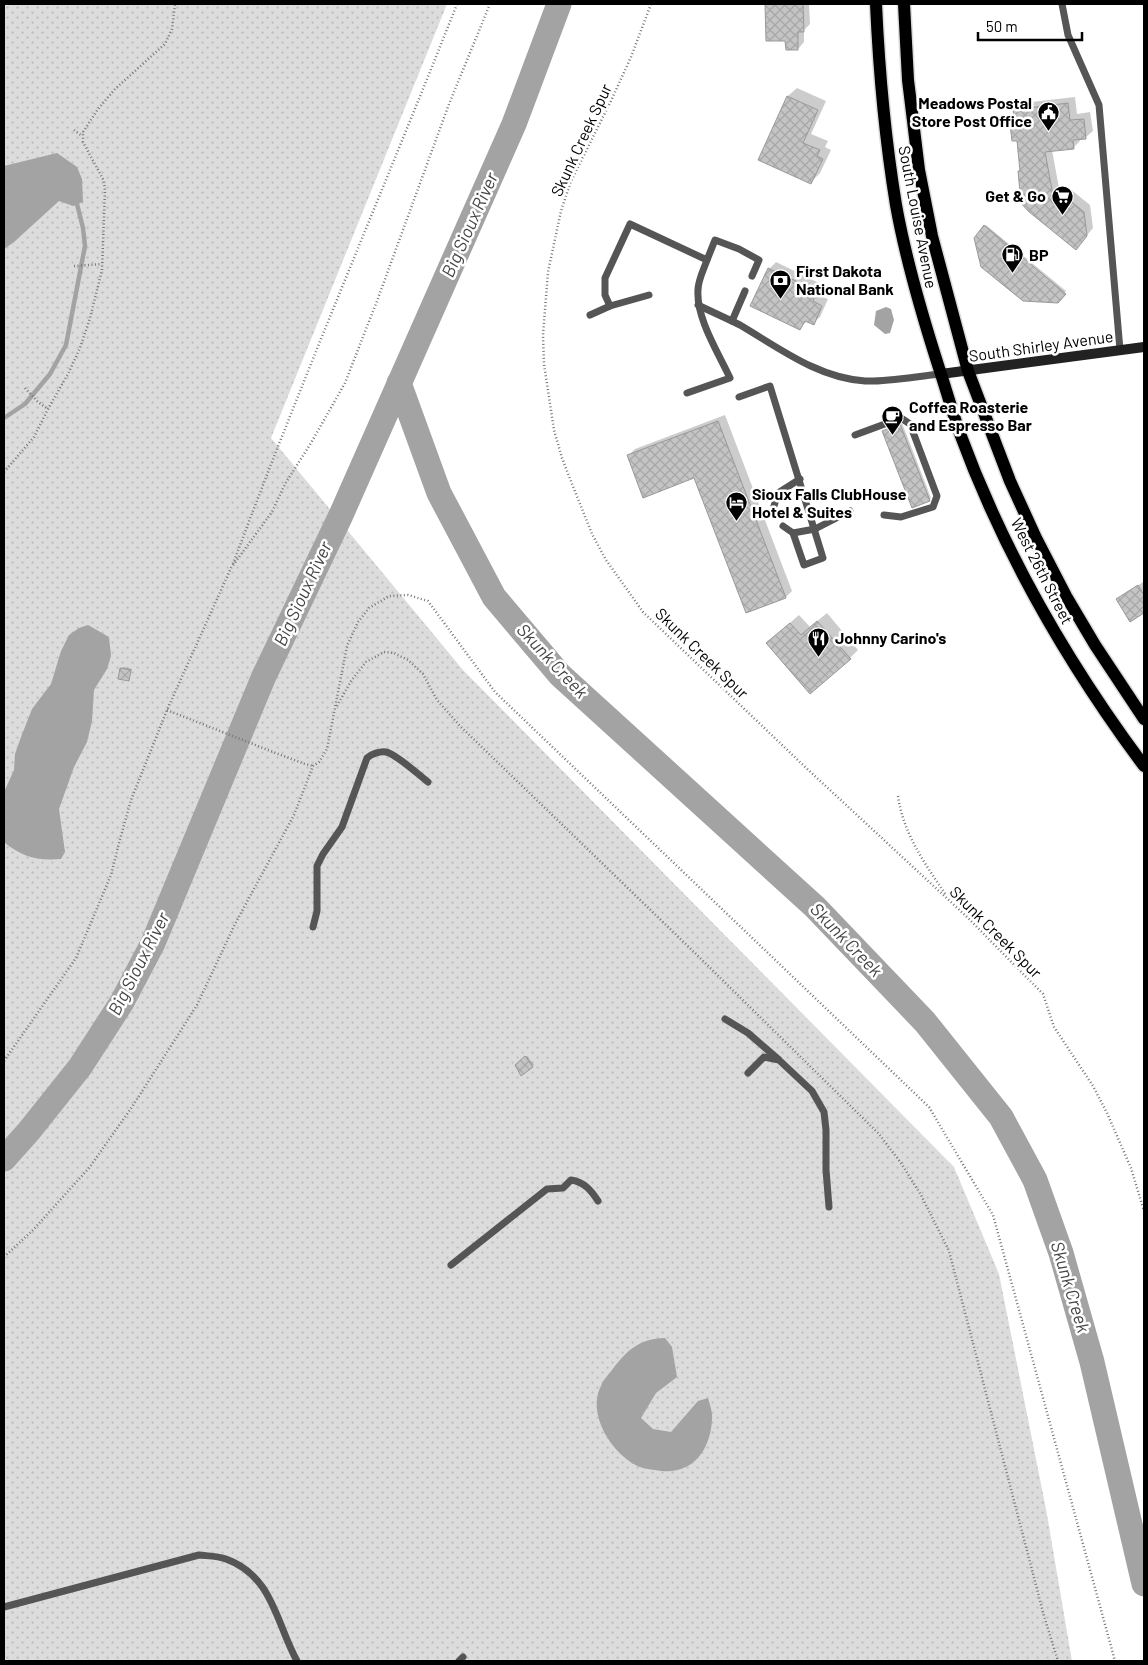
<svg xmlns="http://www.w3.org/2000/svg" width="1148" height="1665" font-family="Barlow,sans-serif">
  <style>
    .green { fill: url(#green-dots) }
    .water { fill: #a3a3a3 }
    .shadow { fill: #0003 }
    .lines { fill: none; stroke-linecap: round; stroke-linejoin: round }
    .stream { stroke: #a3a3a3; stroke-width: 4.5 }
    .river { stroke: #a3a3a3; stroke-width: 25 }
    .building { fill: url(#building-cross-hatch); stroke: #999 }
    .primary-casing { stroke: #dbdbdb; stroke-width: 15 }
    .path { stroke: #777; stroke-width: 2.5; stroke-dasharray: 1 2.5; stroke-linecap: butt }
    .lane { stroke: #555; stroke-width: 7 }
    .secondary { stroke: #222; stroke-width: 10 }
    .primary { stroke: #000; stroke-width: 12 }
    .labels { text-anchor: middle; stroke-width: 5; stroke-linejoin: round; paint-order: stroke }
    .poi-label { font-size: 16px; font-weight: bold; fill: #000; stroke: #fff; text-anchor: start }
    .street-label { font-size: 16px; fill: #000; stroke: #fff }
    .water-label { font-size: 18px; font-style: italic; fill: #444; stroke: #fff }
  </style>
  <defs>
    <pattern id="green-dots" width="8" height="8" patternUnits="userSpaceOnUse" patternTransform="scale(1.25)"><rect width="8" height="8" fill="#dcdcdc"/><path d="M2 2h.1M6 6h.1" fill="none" stroke="#bbb" stroke-width="1.8" stroke-linecap="round"/></pattern>
    <pattern id="building-cross-hatch" width="8" height="8" patternUnits="userSpaceOnUse" patternTransform="scale(1.25)"><rect width="8" height="8" fill="#c4c4c4"/><path d="M0 0l8 8M0 8l8-8" fill="none" stroke="#a7a7a7"/></pattern>
  </defs>
  <rect width="100%" height="100%" fill="#fff"/>
  <polygon class="green" points="4,4 447,4 271,438 463,670 954,1167 999,1274 1046,1509 1072,1661 4,1661"/>
  <g class="water">
    <polygon points="57,153 77,167 82,179 83,202 73,206 59,201 14,242 4,249 4,166"/>
    <polygon points="886,307 891,309 894,320 890,333 885,334 874,325 876,311"/>
    <path d="M88,625L109,637L111,656L107,669L94,690L92,721L87,742L74,767L59,809L65,852L61,859C37,861 22,857 4,842V792L14,770L15,754L21,737L32,709L51,684L61,651L69,635L79,628Z"/>
    <path d="M665,1338L672,1347L677,1377L656,1393L641,1418L653,1429L671,1432L698,1401L708,1398C710,1405 713,1413 712,1420C710,1453 690,1477 655,1470C650,1469 645,1469 640,1467C613,1456 586,1414 601,1386C603,1380 608,1375 612,1370C627,1350 639,1339 665,1338Z"/>
  </g>
  <g class="shadow">
    <polygon points="766,4 809,4 810,24 804,30 804,42 798,49 787,40 767,40"/>
    <polygon points="797,88 826,101 811,134 828,141 825,147 831,150 820,173 811,182 760,159 788,96"/>
    <polygon points="1075,97 1077,114 1090,112 1093,131 1086,137 1080,138 1080,141 1073,148 1052,150 1059,188 1069,188 1090,205 1093,228 1076,248 1019,172 1021,169 1018,139 1011,124 1016,120 1015,110 1022,103"/>
    <polygon points="986,225 1066,291 1057,302 975,238"/>
    <polygon points="776,262 823,285 818,295 828,299 820,317 813,323 807,321 800,328 769,269"/>
    <polygon points="725,415 792,591 786,597 747,612 695,477 628,456 635,449"/>
    <polygon points="902,423 931,498 929,500 883,431"/>
    <polygon points="1143,582 1144,585 1144,611 1130,620 1117,600"/>
    <polygon points="827,613 858,650 850,658 776,635 799,615 810,627"/>
    <polygon points="123,667 132,669 128,679 121,669"/>
    <polygon points="527,1056 534,1065 522,1075 516,1065"/>
  </g>
  <g class="lines">
    <polyline class="stream" points="4,418 25,404 50,374 66,345 85,246 83,228 77,204"/>
    <g class="river">
      <polyline points="399,383 439,493 494,597 560,675 815,907 925,1022 1001,1117 1035,1180 1061,1253 1092,1362 1144,1584"/>
      <polyline points="4,1159 29,1131 80,1067 122,1002 153,943 264,676 341,515 514,124 559,4"/>
    </g>
  </g>
  <g class="building">
    <polygon points="765,4 803,4 804,32 798,32 798,50 786,50 785,41 766,41"/>
    <polygon points="787,96 818,110 803,143 820,150 817,156 823,159 811,184 758,160"/>
    <polygon points="1068,103 1070,120 1084,119 1086,139 1073,140 1074,149 1045,152 1053,195 1062,194 1084,212 1087,236 1076,250 1028,211 1021,203 1018,171 1020,171 1017,141 1012,141 1010,124 1015,123 1013,110"/>
    <polygon points="984,225 1066,294 1058,303 1023,301 981,267 974,238"/>
    <polygon points="768,268 817,291 813,301 822,306 814,325 805,321 800,330 750,306"/>
    <polygon points="718,421 786,598 746,613 694,478 643,498 627,455"/>
    <polygon points="900,424 930,501 912,508 882,431"/>
    <polygon points="1138,585 1144,595 1144,613 1130,622 1116,599"/>
    <polygon points="817,621 851,659 810,694 766,643 790,623 801,635"/>
    <polygon points="120,668 131,670 129,681 118,679"/>
    <polygon points="525,1056 533,1067 521,1076 515,1065"/>
  </g>
  <g class="lines">
    <defs>
      <g id="primary">
        <path d="M876,4C879,71 885,138 896,205C906,261 922,315 939,368C946,389 952,411 959,431C1003,551 1068,664 1144,766"/>
        <polyline points="904,4 908,80 919,170 932,236 968,371 1010,481 1036,538 1066,596 1095,645 1144,719"/>
      </g>
    </defs>
    <use href="#primary" class="primary-casing"/>
    <g class="path">
      <polyline points="651,4 631,57 610,103 571,181 561,211 548,272 543,335 544,364 554,430 562,458 576,494 592,534 606,560 643,612 803,765 967,917 1043,994 1054,1027 1093,1086 1107,1113 1131,1168 1144,1211"/>
      <polyline points="74,130 82,136"/>
      <polyline points="74,266 102,264"/>
      <polyline points="25,388 38,402 48,409"/>
      <polyline points="4,472 34,437 48,409 68,374 80,348 90,318 102,270 105,191 104,181 83,142 83,132 98,109 115,89 165,44 172,29 175,4"/>
      <path d="M233,564C303,376 383,191 457,4"/>
      <polyline points="337,706 351,681 366,662 384,652 394,653 408,660 423,674 437,700 460,726 693,951 879,1134 901,1163 921,1195 949,1251 1044,1616 1058,1661"/>
      <polyline points="167,710 273,752 305,764 313,766"/>
      <path d="M898,796C903,833 925,864 946,895"/>
      <polyline points="4,1061 76,958 111,875 119,843 131,800 167,710 231,568 272,512 285,484 311,443 345,383 377,301 449,104 490,4"/>
      <polyline points="4,1257 33,1230 89,1168 132,1107 197,1005 235,924 294,815 313,766 319,762 327,749 347,646 358,622 369,608 389,596 408,595 428,601 495,692 929,1107 993,1215 1115,1661"/>
    </g>
    <g class="lane">
      <polyline points="1062,4 1068,35 1099,105 1120,350"/>
      <polyline points="707,260 715,240 739,249 759,260 752,276"/>
      <path d="M649,295L610,306L605,295V278L630,224L707,260C704,269 698,280 698,290C696,318 718,352 730,378L687,393"/>
      <path d="M698,305C712,312 726,318 740,325C779,348 818,378 865,381C888,382 918,376 941,374"/>
      <polyline points="590,315 610,306"/>
      <polyline points="732,321 745,291"/>
      <polyline points="739,397 770,386 823,558 804,565 793,533"/>
      <polyline points="855,435 901,418 910,424 937,496 933,507 901,517 884,515"/>
      <polyline points="774,506 778,493 800,479"/>
      <polyline points="783,526 793,533 815,529 850,511"/>
      <path d="M313,927L317,911V866L323,854L342,827L367,758C371,754 380,751 386,752C396,754 419,775 428,782"/>
      <polyline points="725,1019 748,1033 778,1059"/>
      <polyline points="748,1073 764,1057 779,1060 812,1091 824,1112 826,1130 826,1170 829,1207"/>
      <path d="M451,1265L547,1189L563,1188L571,1180C584,1182 591,1190 598,1201"/>
      <path d="M4,1607L199,1555C208,1556 218,1556 226,1559C273,1576 276,1623 297,1661"/>
      <polyline points="459,1661 463,1657"/>
    </g>
    <polyline class="secondary" points="941,374 1144,347"/>
    <use href="#primary" class="primary"/>
  </g>
  <defs>
    <symbol id="civic-pin" viewBox="-11 -11 22 30"><path d="M0 17L-7.5 6A9.5 9.5 0 1 1 7.5 6Z" fill="#000" stroke="#fff"/><path d="M-.6-6.5H3V-4.5H.6V-3L4-1V1h2V6H-6V1h2V-1L-.6-3ZM-1.2 2.5V6h2.4V2.5Z" fill="#fff"/></symbol>
    <symbol id="supermarket-pin" viewBox="-11 -11 22 30"><path d="M0 17L-7.5 6A9.5 9.5 0 1 1 7.5 6Z" fill="#000" stroke="#fff"/><path d="M-6-5.5h2.5l.6 2H6L4.5 2H-2.5L-4.4-4H-6ZM-1.5 3.2a1.3 1.3 0 1 0 .1 0ZM3 3.2a1.3 1.3 0 1 0 .1 0Z" fill="#fff"/></symbol>
    <symbol id="fuel-pin" viewBox="-11 -11 22 30"><path d="M0 17L-7.5 6A9.5 9.5 0 1 1 7.5 6Z" fill="#000" stroke="#fff"/><path d="M-5.5-6h7V0h2V4h1.3V-2.5L3-4.5l.8-.8L6-3V5H2.5V1h-1V6h-7ZM-4.2-4.7v3.2H.2V-4.7Z" fill="#fff"/></symbol>
    <symbol id="bank-pin" viewBox="-11 -11 22 30"><path d="M0 17L-7.5 6A9.5 9.5 0 1 1 7.5 6Z" fill="#000" stroke="#fff"/><path d="M-6-4H6V4H-6ZM0-2.3a2.3 2.3 0 1 0 0 4.6a2.3 2.3 0 1 0 0-4.6Z" fill="#fff"/></symbol>
    <symbol id="cafe-pin" viewBox="-11 -11 22 30"><path d="M0 17L-7.5 6A9.5 9.5 0 1 1 7.5 6Z" fill="#000" stroke="#fff"/><path d="M-5.5-4.5H6V0H3Q3 3.5 0 3.5H-2.5Q-5.5 3.5-5.5 0ZM3-3.2v2h1.7v-2ZM-6 4.5H4V6H-6Z" fill="#fff"/></symbol>
    <symbol id="hotel-pin" viewBox="-11 -11 22 30"><path d="M0 17L-7.5 6A9.5 9.5 0 1 1 7.5 6Z" fill="#000" stroke="#fff"/><path d="M-6-4.5h1.5V1H6V5H4.5V3h-9V5H-6ZM-4 0a1.8 1.8 0 1 1 3.6 0ZM.5 0V-2.5h3Q6-2.5 6 0Z" fill="#fff"/></symbol>
    <symbol id="restaurant-pin" viewBox="-11 -11 22 30"><path d="M0 17L-7.5 6A9.5 9.5 0 1 1 7.5 6Z" fill="#000" stroke="#fff"/><path d="M-5-6h1v4h1v-4h1v4h1v-4h1v5L-1.5 .5V6h-2V.5L-5-1ZM5-6V6H3V1.5H1.5Q1.5-4 5-6Z" fill="#fff"/></symbol>
  </defs>
  <g fill-rule="evenodd">
    <use href="#civic-pin" x="1036" y="100" width="25" height="34"/>
    <use href="#supermarket-pin" x="1050" y="184" width="25" height="34"/>
    <use href="#fuel-pin" x="1000" y="242" width="25" height="34"/>
    <use href="#bank-pin" x="768" y="268" width="25" height="34"/>
    <use href="#cafe-pin" x="880" y="404" width="25" height="34"/>
    <use href="#hotel-pin" x="724" y="490" width="25" height="34"/>
    <use href="#restaurant-pin" x="806" y="626" width="25" height="34"/>
  </g>
  <g class="labels">
    <g class="poi-label">
      <text x="1032" y="109" text-anchor="end">Meadows Postal<tspan x="1032" dy="18">Store Post Office</tspan></text>
      <text x="1046" y="202" text-anchor="end">Get &amp; Go</text>
      <text x="1029" y="261">BP</text>
      <text x="796" y="277">First Dakota<tspan x="796" dy="18">National Bank</tspan></text>
      <text x="909" y="413">Coffea Roasterie<tspan x="909" dy="18">and Espresso Bar</tspan></text>
      <text x="752" y="500">Sioux Falls ClubHouse<tspan x="752" dy="18">Hotel &amp; Suites</tspan></text>
      <text x="835" y="644">Johnny Carino's</text>
    </g>
    <g class="street-label">
      <text transform="translate(581 140) rotate(-65)" y="6">Skunk Creek Spur</text>
      <text transform="translate(918 217) rotate(79)" y="6">South Louise Avenue</text>
      <text transform="translate(1041 346) rotate(-8)" y="6">South Shirley Avenue</text>
      <text transform="translate(1042 571) rotate(63)" y="6">West 26th Street</text>
      <text transform="translate(702 653) rotate(44)" y="6">Skunk Creek Spur</text>
      <text transform="translate(996 932) rotate(45)" y="6">Skunk Creek Spur</text>
    </g>
    <g class="water-label">
      <text transform="translate(470 225) rotate(-66)" y="6">Big Sioux River</text>
      <text transform="translate(303 594) rotate(-65)" y="6">Big Sioux River</text>
      <text transform="translate(552 661) rotate(47)" y="6">Skunk Creek</text>
      <text transform="translate(846 940) rotate(46)" y="6">Skunk Creek</text>
      <text transform="translate(139 964) rotate(-63)" y="6">Big Sioux River</text>
      <text transform="translate(1070 1287) rotate(73)" y="6">Skunk Creek</text>
    </g>
  </g>
  <rect width="1148" height="1665" fill="none" stroke="#000000" stroke-width="10"/>
  <path d="M978 32v8h104v-8" fill="none" stroke="#000000" stroke-width="2.5"/>
  <text x="986" y="32" font-size="15" fill="#000000" stroke="#ffffff" stroke-width="4" paint-order="stroke">50 m</text>
</svg>
